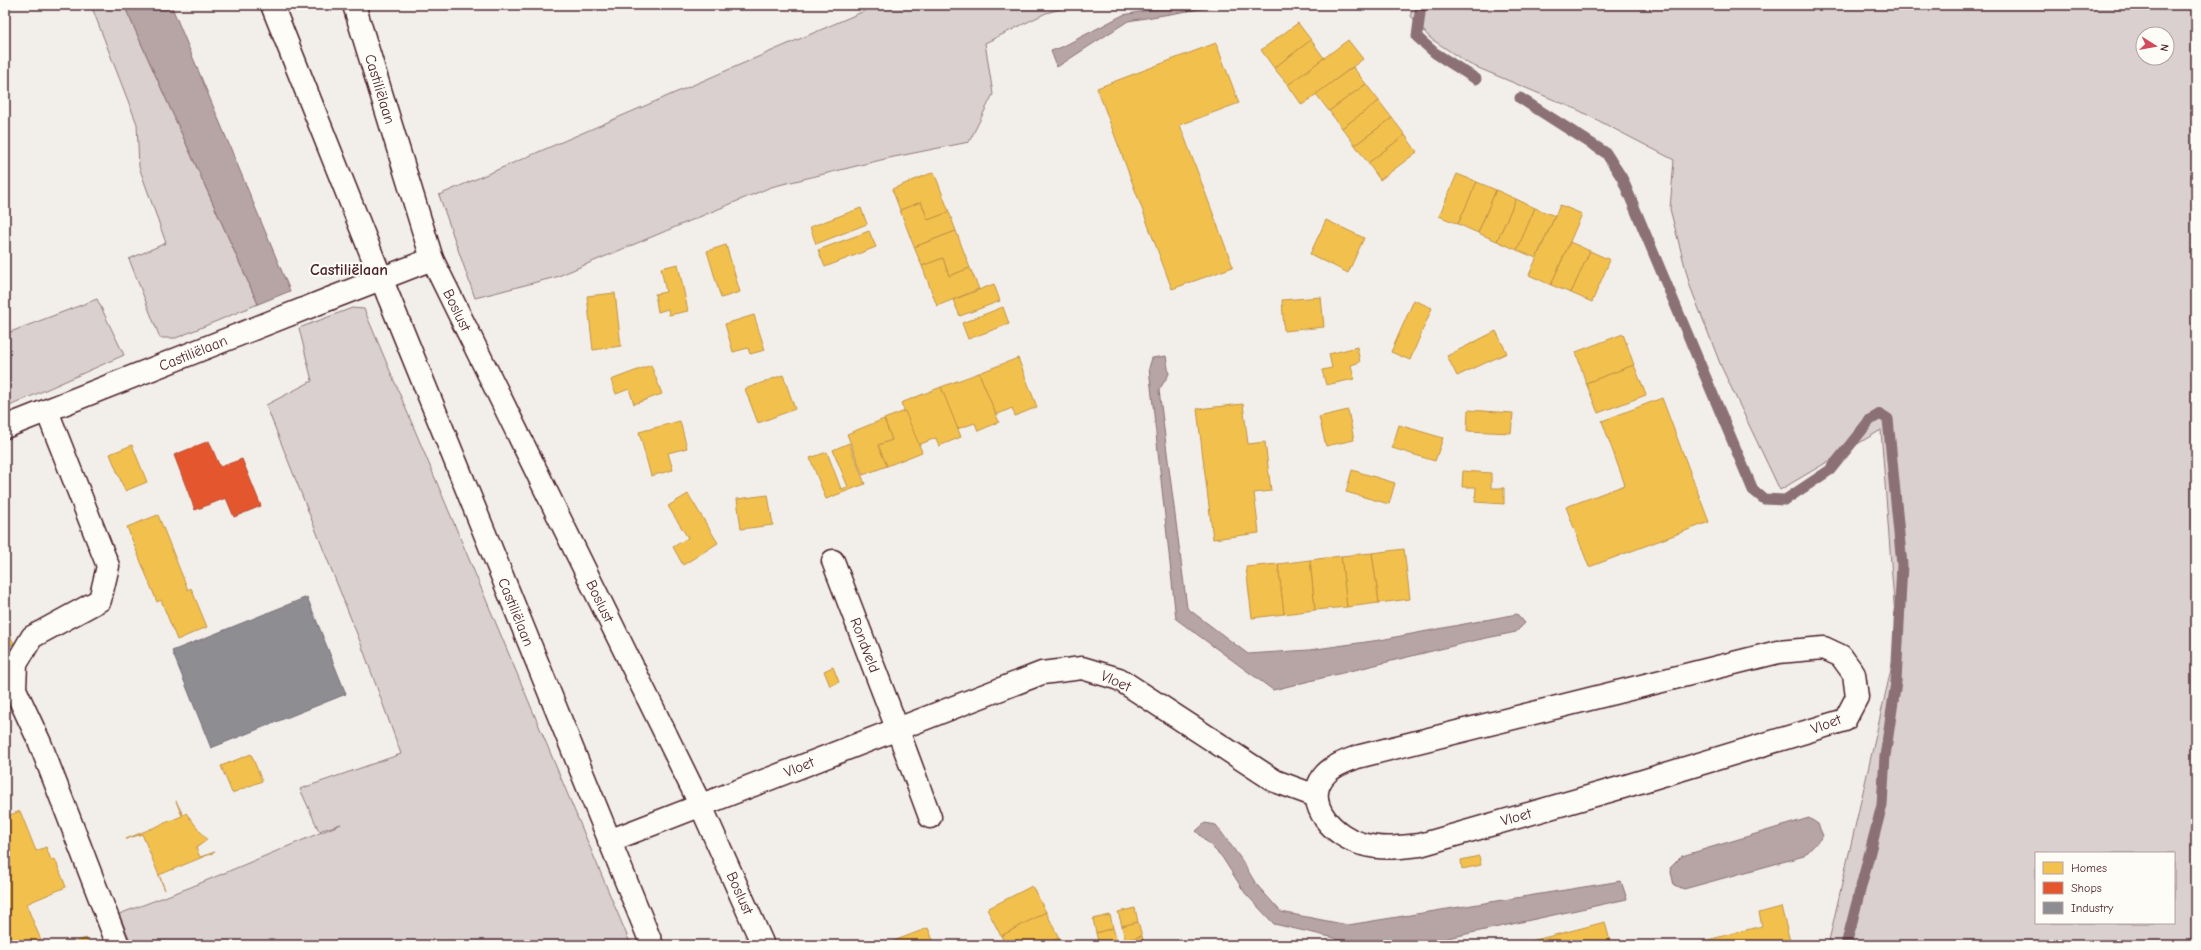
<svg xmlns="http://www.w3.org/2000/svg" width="2201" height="950" font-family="'Comic Neue',sans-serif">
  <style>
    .green { fill: #d9d0cf; stroke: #92787d; fill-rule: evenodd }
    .water { fill: #b7a5a6; stroke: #8b6f75 }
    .homes { fill: #f2c14e; stroke: #c09044 }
    .shops { fill: #e4572e; stroke: #b6462d }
    .industry { fill: #8d8d92; stroke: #796c73 }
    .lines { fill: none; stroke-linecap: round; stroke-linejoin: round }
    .stream { stroke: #8b6f75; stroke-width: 11 }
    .service-casing { stroke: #4a1f2b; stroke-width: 25 }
    .minor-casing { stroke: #4a1f2b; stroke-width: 25 }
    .service { stroke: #fdfcf7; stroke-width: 22 }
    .minor { stroke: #fdfcf7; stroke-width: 22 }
    .labels { text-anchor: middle; stroke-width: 4; stroke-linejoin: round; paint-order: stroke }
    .street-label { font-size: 15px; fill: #4a1f2b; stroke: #fdfcf7 }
    .neighbourhood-label { font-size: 16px; font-weight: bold; fill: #4a1f2b; stroke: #fdfcf7 }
  </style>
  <rect width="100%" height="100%" fill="#f2efeb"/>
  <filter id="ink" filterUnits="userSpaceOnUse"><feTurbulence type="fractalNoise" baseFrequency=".025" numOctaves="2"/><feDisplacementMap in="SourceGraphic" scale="8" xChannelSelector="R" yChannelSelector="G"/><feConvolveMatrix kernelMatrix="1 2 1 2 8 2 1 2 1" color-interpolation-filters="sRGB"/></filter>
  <g filter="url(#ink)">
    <g class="green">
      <polygon points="91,5 124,5 258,304 176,338 160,338 129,259 166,243 139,167 137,124"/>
      <polygon points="878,5 1075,5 1046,13 985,43 993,94 969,142 889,158 771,187 556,277 475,298 439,195"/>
      <path d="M1411,5H2196V945H1828L1897,643L1881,430L1780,490L1721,366L1690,286L1670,209L1674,160L1578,110L1469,64L1430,38L1411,16ZM2143,34H2167V58H2143ZM2036,853H2174V923H2036Z"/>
      <polygon points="97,299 124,355 5,408 5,334"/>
      <polygon points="352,308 364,309 631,945 132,945 119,914 191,887 341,824 319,831 300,789 401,754 361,644 266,405 312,381 299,328"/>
    </g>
    <g class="water">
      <polygon points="124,5 171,5 290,291 258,304"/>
      <polygon points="1177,5 1224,5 1128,21 1057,67 1051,51 1062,47 1123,15"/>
      <polygon points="1166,356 1169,374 1159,390 1187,608 1248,654 1309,650 1380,640 1517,614 1525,623 1516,632 1477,640 1273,690 1176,619 1149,368 1152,358"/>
      <polygon points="1809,818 1818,824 1823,836 1804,856 1684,889 1674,885 1670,868 1682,856"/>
      <polygon points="1205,823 1216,825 1241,859 1256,884 1281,912 1348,925 1621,881 1627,899 1416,945 1346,945 1335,938 1274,924 1245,893 1222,857 1196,831"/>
    </g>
    <g class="homes">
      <polygon points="1298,23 1311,40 1274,68 1261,50"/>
      <polygon points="1311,40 1324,58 1288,85 1274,68"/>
      <polygon points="1348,40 1363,59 1302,105 1288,85"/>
      <polygon points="1216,43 1239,103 1180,125 1233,267 1172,289 1097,88"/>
      <polygon points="1353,67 1366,84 1329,111 1316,94"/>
      <polygon points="1366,84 1379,101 1342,128 1329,111"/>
      <polygon points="1379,101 1392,118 1355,145 1342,128"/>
      <polygon points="1392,118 1405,135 1368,163 1355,145"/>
      <polygon points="1405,135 1417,152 1380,180 1368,163"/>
      <polygon points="934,172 949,212 928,220 921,202 900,210 892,189"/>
      <polygon points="1457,174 1477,182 1458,224 1439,216"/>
      <polygon points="1477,182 1496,190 1478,233 1458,224"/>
      <polygon points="1496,190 1516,199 1497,241 1478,233"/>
      <polygon points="1516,199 1535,208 1517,250 1497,241"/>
      <polygon points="921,202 928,220 949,212 956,231 914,247 900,210"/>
      <polygon points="1560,205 1582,214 1551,285 1529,275"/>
      <polygon points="861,208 867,224 816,244 810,227"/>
      <polygon points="1535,208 1555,216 1536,258 1517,250"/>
      <polygon points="1326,220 1364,238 1348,273 1310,254"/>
      <polygon points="869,231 876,247 825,267 818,250"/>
      <polygon points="956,231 970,268 949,276 943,258 922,266 914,247"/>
      <polygon points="1570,242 1590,251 1571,293 1551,285"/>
      <polygon points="726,245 740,292 721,298 707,251"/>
      <polygon points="1590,251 1610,260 1592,302 1571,293"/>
      <polygon points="943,258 949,276 970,268 979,289 937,306 922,266"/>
      <polygon points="678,264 688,311 669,315 668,309 658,312 655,294 666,292 661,268"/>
      <polygon points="994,284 1000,301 960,316 953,300"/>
      <polygon points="615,293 621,346 593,350 587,296"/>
      <polygon points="1321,297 1324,327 1284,331 1282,300"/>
      <polygon points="1414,300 1432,308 1410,360 1391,352"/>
      <polygon points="1003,307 1009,324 968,339 962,323"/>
      <polygon points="754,315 765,350 750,354 748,348 733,352 725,324"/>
      <polygon points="1496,331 1507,353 1457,376 1447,356"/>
      <polygon points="1623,334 1634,365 1586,383 1576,352"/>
      <polygon points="1357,347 1360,362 1351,365 1354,379 1326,385 1322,370 1332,368 1329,354"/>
      <polygon points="1018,358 1037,407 1015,416 1012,408 996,415 979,373"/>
      <polygon points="651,365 662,394 634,404 629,389 616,394 611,380"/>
      <polygon points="1634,365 1646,395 1598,413 1586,383"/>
      <polygon points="979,373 999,422 978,431 975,423 957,429 941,387"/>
      <polygon points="783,375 795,409 758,423 745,389"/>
      <polygon points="941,387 961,437 939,446 936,438 918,445 901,403"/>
      <polygon points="1662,398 1709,522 1589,567 1566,507 1625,485 1602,421"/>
      <polygon points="1243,404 1248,444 1265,442 1271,491 1254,493 1259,533 1213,539 1197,409"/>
      <polygon points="1348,410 1354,440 1326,446 1319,417"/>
      <polygon points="1468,410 1513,413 1511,433 1467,431"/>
      <polygon points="905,411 922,452 887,466 878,445 892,440 884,419"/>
      <polygon points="884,419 892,440 878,445 887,466 863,475 847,434"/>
      <polygon points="680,421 687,448 668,453 673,470 651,476 639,432"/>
      <polygon points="1399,425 1443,438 1435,461 1392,448"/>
      <polygon points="849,443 865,484 826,499 810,458 827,452 841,489 848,487 833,450"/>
      <polygon points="132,445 147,482 125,491 110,454"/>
      <polygon points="1352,470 1395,483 1389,504 1346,492"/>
      <polygon points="1463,471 1491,473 1491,488 1504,488 1504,504 1475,502 1476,487 1462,487"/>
      <polygon points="688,494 718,543 683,565 673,547 688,538 668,506"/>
      <polygon points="768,495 773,525 741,529 737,499"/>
      <polygon points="158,515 188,590 191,588 207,627 177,640 161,600 157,602 127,527"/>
      <polygon points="1404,549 1410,599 1379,603 1372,553"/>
      <polygon points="1372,553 1379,603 1347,607 1341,556"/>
      <polygon points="1341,556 1347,607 1315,610 1310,560"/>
      <polygon points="1310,560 1315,610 1284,614 1278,564"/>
      <polygon points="1278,564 1284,614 1252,618 1246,567"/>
      <polygon points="5,623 14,644 5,647"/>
      <polygon points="833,667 839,682 830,686 824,671"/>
      <polygon points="251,754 262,781 232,793 221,766"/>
      <polygon points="176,801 183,815 186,813 207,840 196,848 200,857 215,852 159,875 165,890 142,834 126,839 182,816"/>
      <polygon points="20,811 36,851 46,847 51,860 55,859 66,887 26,904 43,945 5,945 5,817"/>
      <polygon points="1479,856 1481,865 1462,869 1461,860"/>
      <polygon points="1032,886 1046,912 1001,936 987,909"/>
      <polygon points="1781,907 1791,945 1688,945 1762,926 1759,913"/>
      <polygon points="1135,908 1138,922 1122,926 1118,912"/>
      <polygon points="1046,912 1059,938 1046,945 1006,945 1001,936"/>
      <polygon points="1110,915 1113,928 1096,933 1093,919"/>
      <polygon points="1138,922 1142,936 1125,940 1122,926"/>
      <polygon points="1605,922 1611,945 1516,945"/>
      <polygon points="928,928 935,945 883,945"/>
      <polygon points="1113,928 1117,942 1099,945 1096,933"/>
      <polygon points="1142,936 1144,945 1126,945 1125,940"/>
      <polygon points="86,938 89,945 68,945"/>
      <polygon points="1059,938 1063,945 1046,945"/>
      <polygon points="1117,942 1117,945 1104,945"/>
    </g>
    <polygon class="shops" points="209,441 220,467 242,459 261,506 234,517 226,498 195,510 174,455"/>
    <polygon class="industry" points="307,597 346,694 211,748 172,651"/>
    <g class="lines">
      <g class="stream">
        <polyline points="1421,5 1417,37 1435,53 1476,79"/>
        <polyline points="1520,98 1606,153 1622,178 1753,490 1764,499 1785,500 1830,470 1870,420 1880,414 1888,419 1902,565 1896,682 1885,756 1882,805 1846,945"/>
      </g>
      <defs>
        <g id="service">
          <polyline points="47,411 108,566 100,600 32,637 16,664 15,689 40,743 118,945"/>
          <polyline points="5,427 329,299"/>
          <polyline points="833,561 897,728"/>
        </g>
        <g id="minor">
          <polyline points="272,5 381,278 652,945"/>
          <polyline points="432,259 701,806 763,945"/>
          <polyline points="329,299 432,259 354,5"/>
          <path d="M1824,648L1841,656L1854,674L1857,697L1845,720L1623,787L1420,845C1400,847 1382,850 1362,844C1335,837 1303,805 1323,777C1331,766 1345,762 1357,757L1778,652Z"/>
          <polyline points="897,728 930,817"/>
          <polyline points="609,841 1042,673 1082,668 1119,679 1275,781 1316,796"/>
        </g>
      </defs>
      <use href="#service" class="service-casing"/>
      <use href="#minor" class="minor-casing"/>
      <use href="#service" class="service"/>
      <use href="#minor" class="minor"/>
    </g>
  </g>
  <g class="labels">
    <g class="street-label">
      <text transform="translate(380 89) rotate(73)" y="5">Castiliëlaan</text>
      <text transform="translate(457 310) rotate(64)" y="5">Boslust</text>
      <text transform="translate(193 353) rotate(-22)" y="5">Castiliëlaan</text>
      <text transform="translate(600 601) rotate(64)" y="5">Boslust</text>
      <text transform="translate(516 612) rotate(68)" y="5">Castiliëlaan</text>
      <text transform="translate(865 645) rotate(69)" y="5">Rondveld</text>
      <text transform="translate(1116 681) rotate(24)" y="5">Vloet</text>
      <text transform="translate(1826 724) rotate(-21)" y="5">Vloet</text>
      <text transform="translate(799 767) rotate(-22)" y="5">Vloet</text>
      <text transform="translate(1516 817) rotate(-16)" y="5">Vloet</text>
      <text transform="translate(740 893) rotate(66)" y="5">Boslust</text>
    </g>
    <g class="neighbourhood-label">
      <text x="349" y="275">Castiliëlaan</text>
    </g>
  </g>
  <rect width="2201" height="950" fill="none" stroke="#fdfcf7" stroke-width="20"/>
  <rect x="10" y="10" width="2181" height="930" fill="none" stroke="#4a1f2b" stroke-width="1.5" filter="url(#ink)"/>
  <rect x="2035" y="852" width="140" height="72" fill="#fdfcf7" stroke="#b5a4a5"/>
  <rect x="2043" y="862" width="20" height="12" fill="#f2c14e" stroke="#b5a4a5"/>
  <text x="2071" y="872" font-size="12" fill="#4a1f2b">Homes</text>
  <rect x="2043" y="882" width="20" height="12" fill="#e4572e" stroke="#b5a4a5"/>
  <text x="2071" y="892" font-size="12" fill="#4a1f2b">Shops</text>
  <rect x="2043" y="902" width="20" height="12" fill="#8d8d92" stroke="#b5a4a5"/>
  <text x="2071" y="912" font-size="12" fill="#4a1f2b">Industry</text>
  <g transform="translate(2155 46) rotate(101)"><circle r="19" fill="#fdfcf7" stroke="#b5a4a5"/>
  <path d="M0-3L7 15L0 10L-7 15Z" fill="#d1495b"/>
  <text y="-6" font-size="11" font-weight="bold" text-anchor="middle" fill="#4a1f2b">N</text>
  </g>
</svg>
